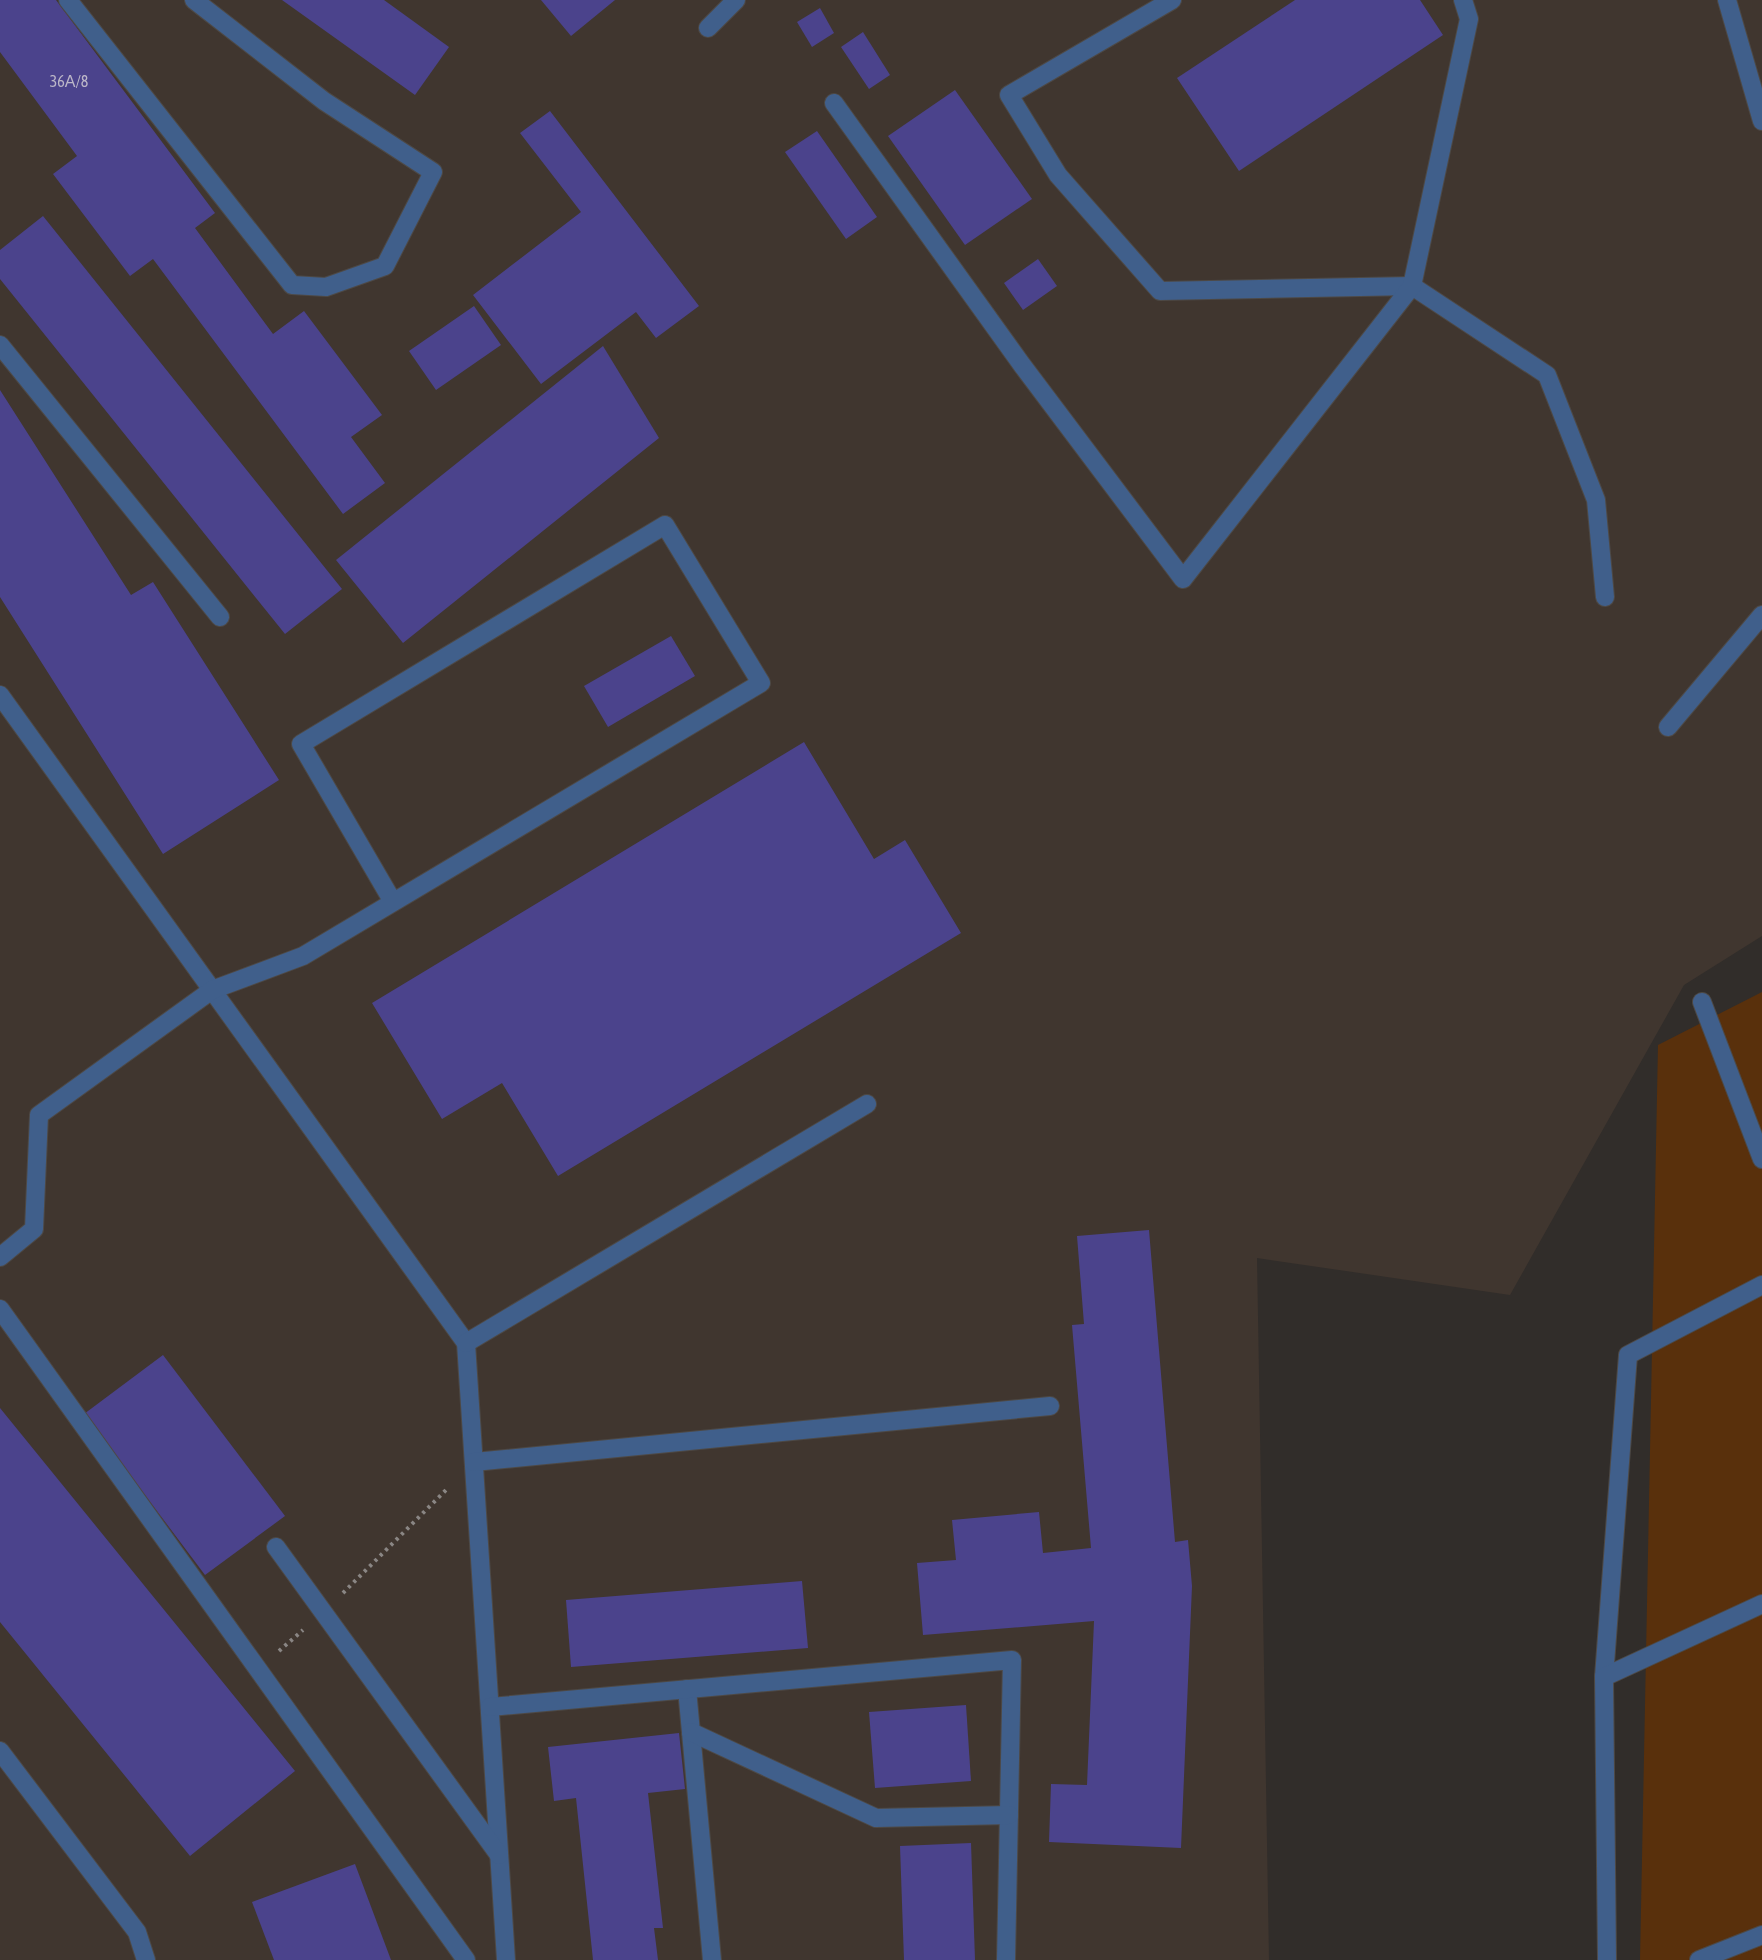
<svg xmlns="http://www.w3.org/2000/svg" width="1762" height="1960" font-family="'Asap Condensed',sans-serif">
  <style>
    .built { fill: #40362f }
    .green { fill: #59300c }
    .building { fill: #4b438c }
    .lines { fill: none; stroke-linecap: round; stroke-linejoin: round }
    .minor-casing { stroke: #4d4946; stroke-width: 20 }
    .path { stroke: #8a8684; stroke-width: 4; stroke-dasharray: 3 4.5; stroke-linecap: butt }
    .minor { stroke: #405f8b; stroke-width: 18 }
    .labels { text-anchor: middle; stroke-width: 6; stroke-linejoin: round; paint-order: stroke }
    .number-label { font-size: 16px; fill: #bcb7c8 }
  </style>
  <rect width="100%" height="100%" fill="#312d2a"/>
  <polygon class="built" points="0,0 1762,0 1762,936 1684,985 1510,1295 1257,1258 1269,1960 0,1960"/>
  <polygon class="green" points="1762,992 1762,1960 1640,1960 1658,1045"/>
  <g class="building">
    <polygon points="0,0 56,0 215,213 195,228 273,334 304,311 382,415 351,437 385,483 343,514 153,259 130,276 53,174 77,156 0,52"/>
    <polygon points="282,0 384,0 449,47 415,95"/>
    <polygon points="541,0 615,0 571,36"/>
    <polygon points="1295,0 1420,0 1443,35 1239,171 1177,78"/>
    <polygon points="820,8 834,33 812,47 797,22"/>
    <polygon points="863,32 890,75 869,89 841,47"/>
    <polygon points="955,90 1032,199 965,245 888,136"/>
    <polygon points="550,111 699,306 656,338 636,312 541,384 473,295 581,212 520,133"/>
    <polygon points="817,131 877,217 846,239 785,152"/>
    <polygon points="43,216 342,589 285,634 0,279 0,250"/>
    <polygon points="1038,259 1057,286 1023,310 1004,283"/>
    <polygon points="474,306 501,345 436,390 409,351"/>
    <polygon points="603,346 659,438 403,643 336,560"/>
    <polygon points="0,390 131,595 153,582 279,780 163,854 0,597"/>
    <polygon points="671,636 695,676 608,727 584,686"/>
    <polygon points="804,742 874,859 905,840 961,933 558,1176 502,1083 442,1119 372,1003"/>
    <polygon points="1149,1230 1175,1542 1188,1540 1192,1586 1181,1848 1049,1842 1051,1784 1087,1785 1094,1621 923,1635 917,1563 956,1560 952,1520 1039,1512 1043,1553 1091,1548 1072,1325 1084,1324 1077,1236"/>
    <polygon points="163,1355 285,1516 205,1575 84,1414"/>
    <polygon points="0,1408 295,1771 190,1856 0,1622"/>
    <polygon points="802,1581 808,1648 571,1667 566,1600"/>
    <polygon points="966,1705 971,1781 875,1788 869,1712"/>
    <polygon points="679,1733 685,1789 648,1793 663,1928 654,1928 658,1960 593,1960 576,1798 554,1801 548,1747"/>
    <polygon points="971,1843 975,1960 904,1960 900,1846"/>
    <polygon points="355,1864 391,1960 274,1960 252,1902"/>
  </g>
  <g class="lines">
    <defs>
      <g id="minor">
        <polyline points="68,0 292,285 326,287 385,266 433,172 324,101 194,0"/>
        <polyline points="1172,0 1009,95 1058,175 1160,291 1412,286 1547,375 1596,500 1605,597"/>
        <polyline points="1727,0 1762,121"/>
        <polyline points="708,28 736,0"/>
        <polyline points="834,103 1022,365 1183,579 1412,286 1469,19 1463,0"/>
        <polyline points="0,345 220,617"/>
        <polyline points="0,695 466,1343 506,1960"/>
        <polyline points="1668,727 1762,615"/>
        <polyline points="1702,1002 1762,1159"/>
        <polyline points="0,1257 34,1229 39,1115 212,990 303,956 761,683 665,525 301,744 393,902"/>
        <polyline points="0,1309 466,1960"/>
        <polyline points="466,1343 867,1104"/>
        <polyline points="474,1462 1050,1406"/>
        <polyline points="276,1547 499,1855"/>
        <polyline points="1604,1677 1628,1355 1762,1285"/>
        <polyline points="687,1689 712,1960"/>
        <polyline points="490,1707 1012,1660 1006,1960"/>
        <polyline points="691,1732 876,1818 1009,1815"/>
        <polyline points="0,1751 137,1932 146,1960"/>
        <polyline points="1607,1960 1604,1677 1762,1604"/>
        <polyline points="1699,1960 1762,1935"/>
      </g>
    </defs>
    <use href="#minor" class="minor-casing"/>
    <g class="path">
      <polyline points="343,1593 446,1490"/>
      <polyline points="279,1651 303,1630"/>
    </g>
    <use href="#minor" class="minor"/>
  </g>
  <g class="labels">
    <g class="number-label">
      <text x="69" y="87">36А/8</text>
    </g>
  </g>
</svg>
